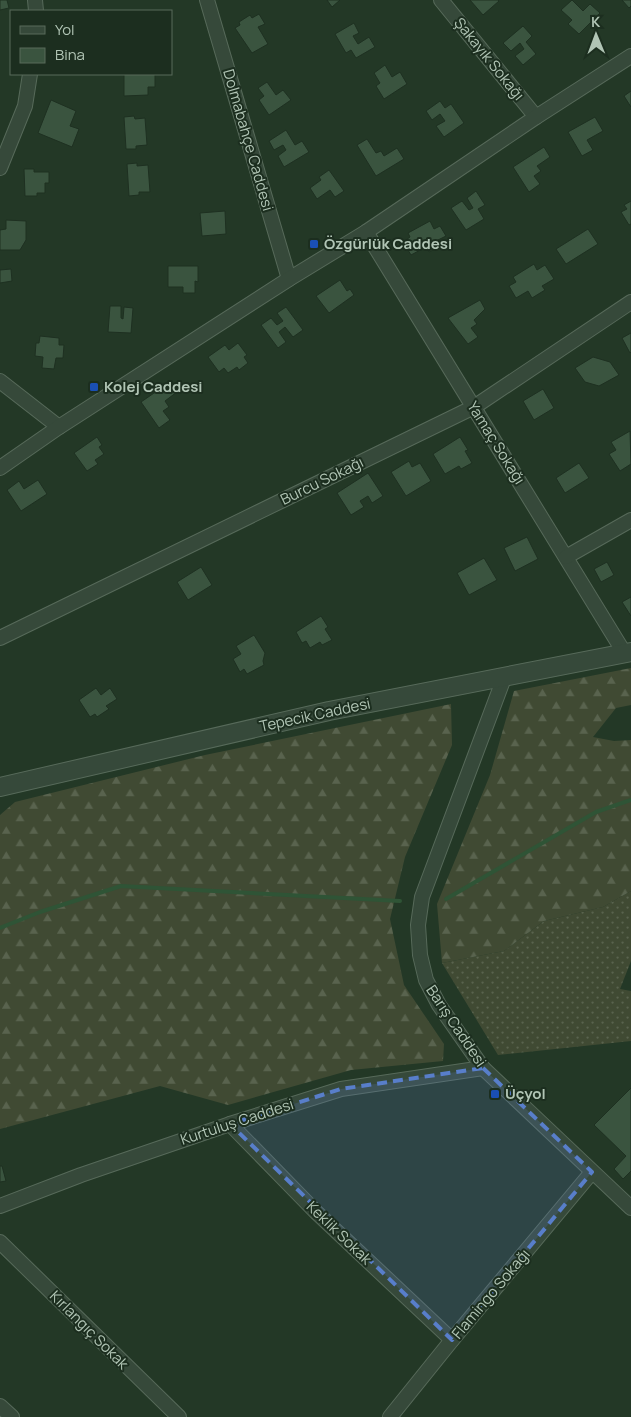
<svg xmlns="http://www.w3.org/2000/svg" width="631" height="1417" font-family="Manrope,sans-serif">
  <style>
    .grass { fill: url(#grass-dots) }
    .forest { fill: url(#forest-firs) }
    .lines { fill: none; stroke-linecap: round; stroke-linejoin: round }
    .stream { stroke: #2f5436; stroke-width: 4 }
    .building { fill: #3a543f; stroke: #1e3021 }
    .minor-casing { stroke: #576a5a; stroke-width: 16 }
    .tertiary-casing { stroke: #576a5a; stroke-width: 20 }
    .minor { stroke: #36493a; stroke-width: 14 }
    .tertiary { stroke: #36493a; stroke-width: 18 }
    .marked { fill: #587eca; fill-opacity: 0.2; stroke: #587eca; stroke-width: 4; stroke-dasharray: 10 6; stroke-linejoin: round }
    .transit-dot { fill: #1a4fb4; stroke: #1c2e1f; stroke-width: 2 }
    .labels { text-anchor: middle; stroke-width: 4; stroke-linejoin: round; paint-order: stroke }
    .street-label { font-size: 15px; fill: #b1c5b5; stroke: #1c2e1f }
    .poi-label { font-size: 15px; font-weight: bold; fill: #b1c5b5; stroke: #1c2e1f; text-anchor: start }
  </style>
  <defs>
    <pattern id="grass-dots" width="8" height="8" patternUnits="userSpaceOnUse" patternTransform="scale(1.25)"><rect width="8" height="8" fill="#404a33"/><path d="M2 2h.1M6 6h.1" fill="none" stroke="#59634e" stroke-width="1.8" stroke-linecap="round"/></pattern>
    <pattern id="forest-firs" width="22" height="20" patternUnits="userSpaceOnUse" patternTransform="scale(1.25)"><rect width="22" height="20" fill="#404a33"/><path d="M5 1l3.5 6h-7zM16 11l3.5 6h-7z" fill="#59634e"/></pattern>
  </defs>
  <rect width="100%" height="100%" fill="#233826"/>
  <polygon class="grass" points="631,891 631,961 620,989 631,991 631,1041 498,1055 442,963 504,951 544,921 603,907"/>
  <g class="forest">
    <polygon points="631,668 631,705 616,708 593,737 614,741 631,740 631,891 603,907 544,921 504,951 442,963 437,904 490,775 514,691"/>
    <polygon points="451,704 452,745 405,857 390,919 404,985 444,1044 443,1061 351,1070 228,1105 160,1086 0,1129 0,815 15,802 205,755"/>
  </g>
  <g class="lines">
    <g class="stream">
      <polyline points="446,899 596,812 631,800"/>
      <polyline points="0,928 40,912 121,886 400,901"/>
    </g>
  </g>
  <g class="building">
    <polygon points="0,0 7,0 9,8 0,10"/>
    <polygon points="327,0 340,0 332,7"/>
    <polygon points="470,0 498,0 499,1 483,15"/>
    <polygon points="572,0 583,11 590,4 600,13 579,34 568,24 572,20 561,10"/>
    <polygon points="622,0 631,0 631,6 629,8"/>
    <polygon points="259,14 265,24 258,27 268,44 252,53 235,28 240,25 239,22 250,15 252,18"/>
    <polygon points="354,23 359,33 353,36 358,44 369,37 375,47 356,58 351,50 346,53 335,34"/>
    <polygon points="523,26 532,36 526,42 536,54 523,65 515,56 524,49 520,43 511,51 503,43"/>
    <polygon points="385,65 392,77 400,72 407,84 384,99 376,86 380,83 374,73"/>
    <polygon points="124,74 155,74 155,87 148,87 148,95 124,96"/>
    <polygon points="267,82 276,95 283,90 291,100 269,115 259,100 264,96 258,88"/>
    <polygon points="631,91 631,107 624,96"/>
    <polygon points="51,100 76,111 70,126 79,129 72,147 38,133"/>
    <polygon points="440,101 445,108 451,104 464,123 444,137 436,126 445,121 440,114 432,120 426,111"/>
    <polygon points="134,116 135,119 145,118 147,145 136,146 136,149 126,149 124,117"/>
    <polygon points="595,117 603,131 587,140 593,150 582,156 568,132"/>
    <polygon points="286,130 295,145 302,141 309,152 284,167 278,156 286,150 283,145 274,150 269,141"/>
    <polygon points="367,139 376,153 381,151 384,156 397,148 404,159 376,176 357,145"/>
    <polygon points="544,147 550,157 537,166 541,171 534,176 540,184 529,192 513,167"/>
    <polygon points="137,163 137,166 148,165 150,192 139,192 139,195 129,196 127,164"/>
    <polygon points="24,169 34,169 34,172 49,172 49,183 45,183 45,193 37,193 37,196 25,196"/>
    <polygon points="329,170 344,191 335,197 330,190 317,199 310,188 321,180 319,177"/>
    <polygon points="476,191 485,205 478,209 484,219 466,230 451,208 462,201 469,210 473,208 467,198"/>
    <polygon points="631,201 631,224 629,225 621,212 627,209 624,205"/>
    <polygon points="225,211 226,234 202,236 200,213"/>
    <polygon points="6,220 26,221 26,240 20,250 0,250 0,230 6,229"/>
    <polygon points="430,221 434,229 440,226 446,236 436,241 439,247 429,252 426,247 411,255 405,245 408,243 406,240 410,237 408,233"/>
    <polygon points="588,229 598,244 566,264 556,249"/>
    <polygon points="534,264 537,270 545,265 554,279 542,286 545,290 532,298 528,291 516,298 509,286 516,282 513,277"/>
    <polygon points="168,266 198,266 198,282 195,281 195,293 183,293 183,287 168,287"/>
    <polygon points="11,269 12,281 0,283 0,270"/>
    <polygon points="340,280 347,291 350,289 354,295 329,313 316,296"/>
    <polygon points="480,300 485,309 474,320 477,324 471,328 478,337 468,344 448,318"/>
    <polygon points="110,306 121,306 121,318 123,319 124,307 133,308 131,333 108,332"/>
    <polygon points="286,307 303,330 293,337 285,327 279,332 286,342 278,348 261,325 271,318 277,325 283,321 277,313"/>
    <polygon points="631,333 631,352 630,353 622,338"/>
    <polygon points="40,336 59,338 59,345 64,345 63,358 56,358 54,369 42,368 43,357 35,356 36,343 39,343"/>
    <polygon points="238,343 247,355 244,357 248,363 239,370 237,367 228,373 224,368 219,372 208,357 225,345 229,350"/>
    <polygon points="593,357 610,362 619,375 599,386 585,382 575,368"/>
    <polygon points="170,382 177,392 165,401 169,407 163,411 170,420 159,428 141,402"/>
    <polygon points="543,389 554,408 534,420 523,401"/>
    <polygon points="630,431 631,464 620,471 609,454 616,450 611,442"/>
    <polygon points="97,437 102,445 99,447 104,454 95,460 98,464 87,471 74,453"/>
    <polygon points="460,437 468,450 465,451 472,463 461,469 459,466 445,474 433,454"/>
    <polygon points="409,461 412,467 420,463 431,481 406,496 391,472"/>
    <polygon points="579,463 589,478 565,493 556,478"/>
    <polygon points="368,473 383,496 372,503 368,496 360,501 364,507 351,515 337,493"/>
    <polygon points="38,480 47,494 21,511 7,490 19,481 24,489"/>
    <polygon points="527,537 538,559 515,571 504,548"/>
    <polygon points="484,558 497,580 469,595 457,573"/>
    <polygon points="607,562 614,575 601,582 594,569"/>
    <polygon points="201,567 212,585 188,600 177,582"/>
    <polygon points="631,597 631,616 622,602"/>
    <polygon points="321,616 328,627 325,629 332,640 322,645 320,642 310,648 306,641 302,643 296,632"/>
    <polygon points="254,635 265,653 263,661 264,665 247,674 244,669 240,672 233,659 241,654 236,646"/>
    <polygon points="96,688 101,695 110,688 117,699 106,706 109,709 97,717 95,714 90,717 79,700"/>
    <polygon points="631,1088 631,1171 623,1179 614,1169 626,1156 594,1125"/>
    <polygon points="0,1166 2,1166 6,1181 0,1182"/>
  </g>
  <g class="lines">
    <defs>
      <g id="minor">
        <polyline points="35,0 36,11"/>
        <polyline points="207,0 289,279"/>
        <polyline points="441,0 536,117"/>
        <polyline points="0,168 25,106 30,74"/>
        <polyline points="366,232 625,654"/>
        <polyline points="0,381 59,427"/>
        <polyline points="0,468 59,427 289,279 366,232 536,117 631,56"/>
        <polyline points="566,557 631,520"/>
        <polyline points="0,638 474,407 631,302"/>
        <polyline points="504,678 422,897 418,925 420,955 426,980 439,1005 483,1068 631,1208"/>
        <polyline points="230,1124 316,1212 452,1340"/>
        <polyline points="0,1206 81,1175 230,1124 341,1089 483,1068"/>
        <polyline points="0,1242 179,1417"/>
        <polyline points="0,1406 12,1417"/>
        <polyline points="390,1417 452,1340 592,1172"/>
      </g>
      <polyline id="tertiary" points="0,787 329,711 631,652"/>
    </defs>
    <use href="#minor" class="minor-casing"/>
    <use href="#tertiary" class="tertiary-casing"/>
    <use href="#minor" class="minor"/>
    <use href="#tertiary" class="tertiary"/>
  </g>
  <path class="marked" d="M483,1068L592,1172L452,1340L230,1124L341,1089Z"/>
  <g class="transit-dot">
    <rect x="309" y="239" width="10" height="10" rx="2.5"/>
    <rect x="89" y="382" width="10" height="10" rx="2.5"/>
    <rect x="490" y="1089" width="10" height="10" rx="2.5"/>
  </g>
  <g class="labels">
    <g class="street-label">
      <text transform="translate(489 59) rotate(51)" y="5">Şakayık Sokağı</text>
      <text transform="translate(248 140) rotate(74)" y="5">Dolmabahçe Caddesi</text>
      <text transform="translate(496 443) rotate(58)" y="5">Yamaç Sokağı</text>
      <text transform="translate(322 481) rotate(-26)" y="5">Burcu Sokağı</text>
      <text transform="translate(315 715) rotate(-12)" y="5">Tepecik Caddesi</text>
      <text transform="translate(456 1026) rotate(56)" y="5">Barış Caddesi</text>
      <text transform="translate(237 1122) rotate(-18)" y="5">Kurtuluş Caddesi</text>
      <text transform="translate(339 1233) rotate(44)" y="5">Keklik Sokak</text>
      <text transform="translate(491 1294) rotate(-50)" y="5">Flamingo Sokağı</text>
      <text transform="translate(89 1330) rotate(45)" y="5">Kırlangıç Sokak</text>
    </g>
    <g class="poi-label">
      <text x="324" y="249">Özgürlük Caddesi</text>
      <text x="104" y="392">Kolej Caddesi</text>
      <text x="505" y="1099">Üçyol</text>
    </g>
  </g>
  <rect x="10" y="10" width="162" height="65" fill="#1c2e1f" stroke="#586a5b"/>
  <rect x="20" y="26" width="25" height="8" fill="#36493a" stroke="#586a5b"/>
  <text x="55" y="35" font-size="15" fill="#b1c5b5">Yol</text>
  <rect x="20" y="48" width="25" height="15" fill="#3a543f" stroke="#586a5b"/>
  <text x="55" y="60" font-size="15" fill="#b1c5b5">Bina</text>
  <g transform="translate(596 35) rotate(359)" stroke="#1c2e1f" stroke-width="4" paint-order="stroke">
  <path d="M0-4L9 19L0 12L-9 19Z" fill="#b1c5b5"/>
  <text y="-8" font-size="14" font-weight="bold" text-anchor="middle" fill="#b1c5b5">K</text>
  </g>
</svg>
